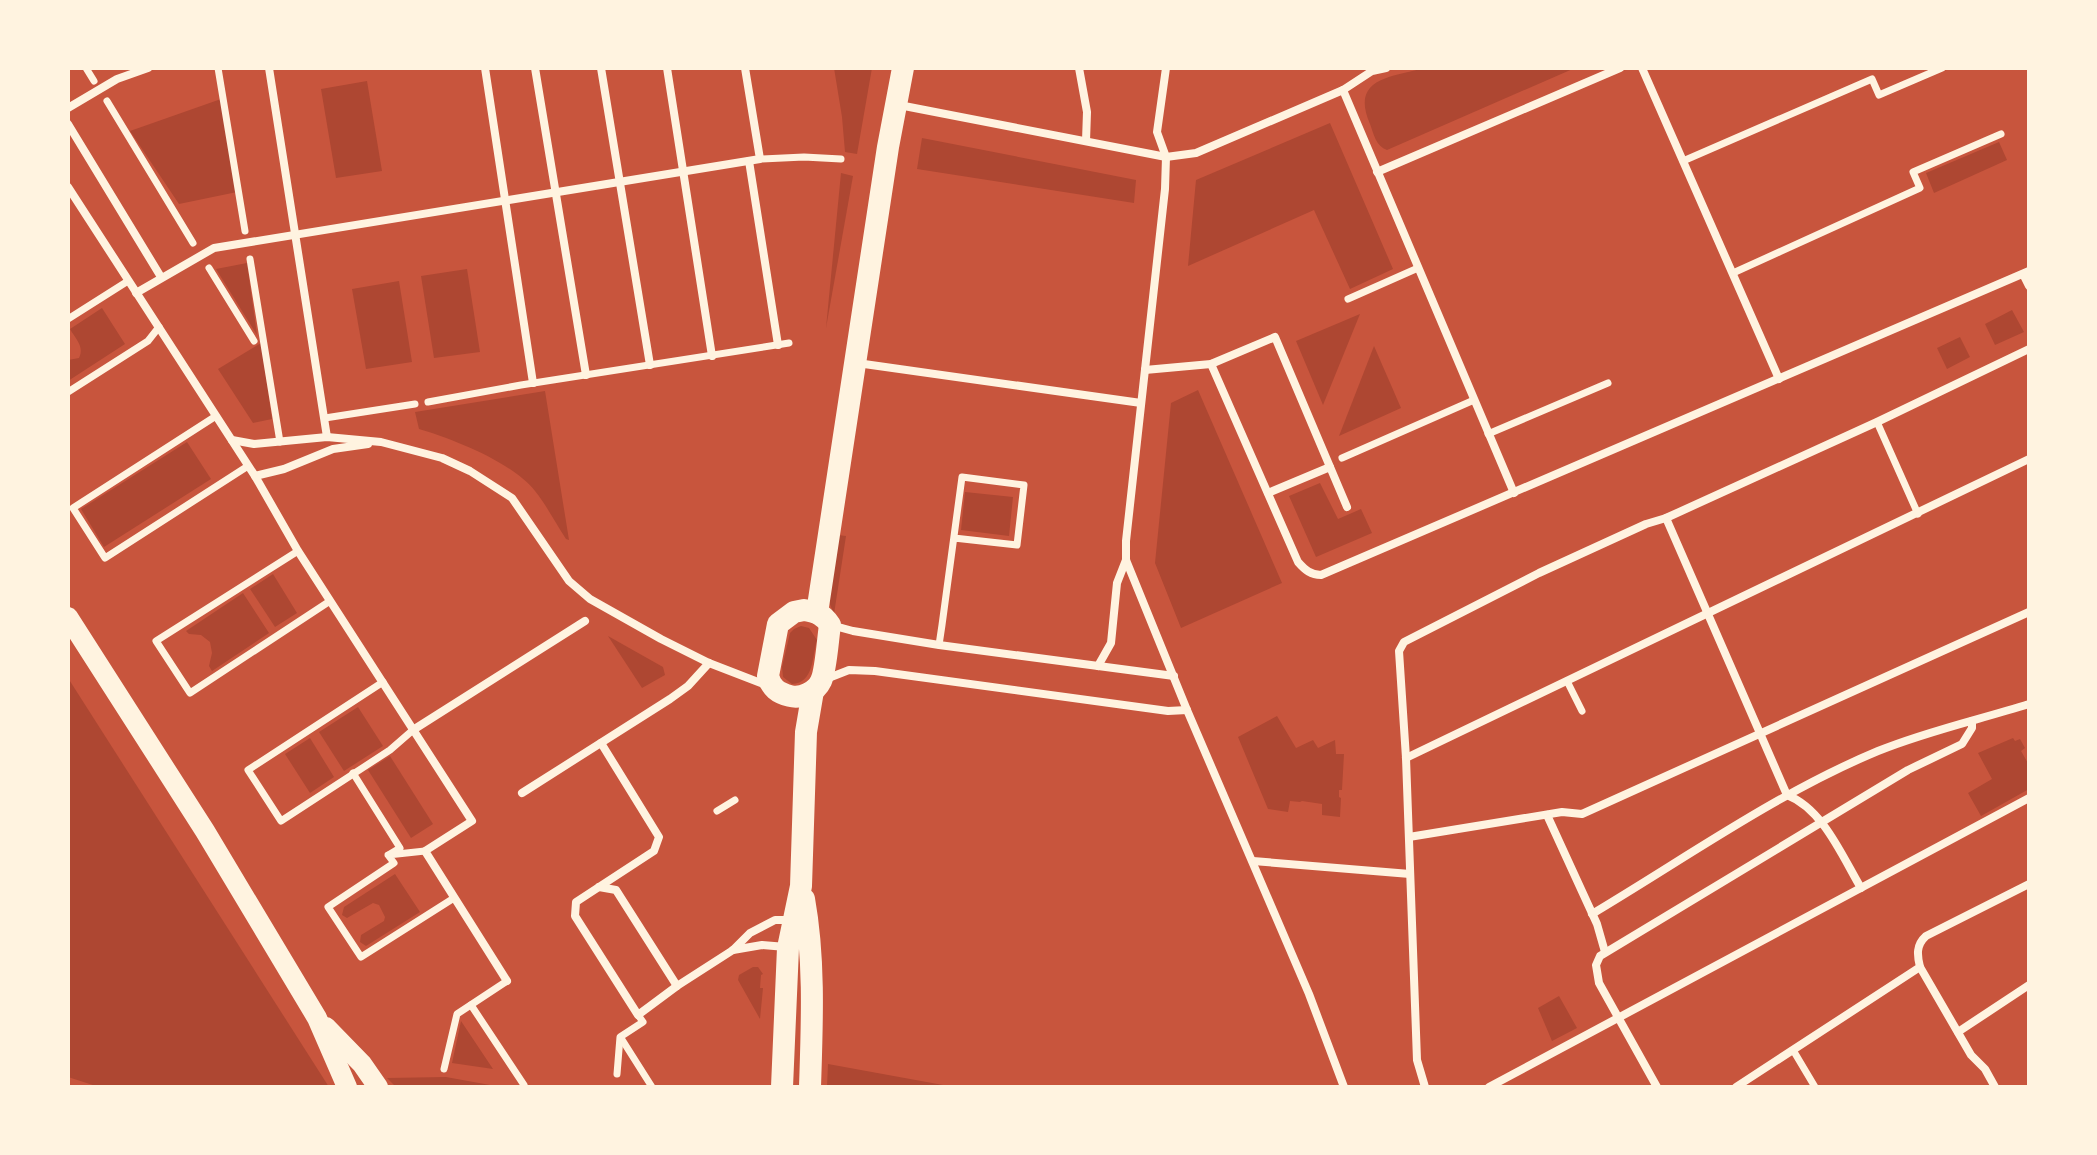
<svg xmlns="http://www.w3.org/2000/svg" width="2097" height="1155" font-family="Poppins,sans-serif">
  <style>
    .green { fill: #ae4732 }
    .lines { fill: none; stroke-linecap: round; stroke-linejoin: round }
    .pedestrian { stroke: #fff3e0; stroke-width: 7 }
    .minor { stroke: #fff3e0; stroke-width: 8 }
    .primary { stroke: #fff3e0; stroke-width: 20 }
    .trunk { stroke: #fff3e0; stroke-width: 22 }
  </style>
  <rect width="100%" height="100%" fill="#c8553d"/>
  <g class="green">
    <polygon points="834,68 872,68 857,154 845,152 842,117"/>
    <path d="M1425,68H1575L1387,150C1376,146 1374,135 1370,124C1350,78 1391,77 1425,68Z"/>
    <polygon points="367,81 382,171 336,178 321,89"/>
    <polygon points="221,99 237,192 179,204 130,131"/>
    <polygon points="1330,123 1393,269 1350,289 1314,210 1188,266 1196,180"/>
    <polygon points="922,138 1136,180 1134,203 917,169"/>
    <polygon points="1999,142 2007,160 1934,193 1926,173"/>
    <polygon points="841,173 853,176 826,328"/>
    <polygon points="247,263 257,335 216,269"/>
    <polygon points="467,269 480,352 434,358 421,276"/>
    <polygon points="399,281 412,362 366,369 352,289"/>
    <path d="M102,308L125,344L68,381V360L79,358C85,347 75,338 70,329Z"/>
    <polygon points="2012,310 2024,332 1995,345 1985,324"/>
    <polygon points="1360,314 1323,405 1296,341"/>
    <polygon points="1960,337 1970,357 1947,369 1937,348"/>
    <polygon points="261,343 272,419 253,423 218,369"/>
    <polygon points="1374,346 1401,408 1339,436"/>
    <polygon points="1198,390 1282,583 1181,628 1155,563 1171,403"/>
    <path d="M545,391L569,540L566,539C556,524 547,506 535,491C512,462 453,439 419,429L415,412Z"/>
    <polygon points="187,442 211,479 104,547 81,509"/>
    <polygon points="1320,483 1338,519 1361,509 1372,533 1316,557 1289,496"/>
    <polygon points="965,492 1013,497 1009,536 961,530"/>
    <polygon points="838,535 846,536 834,614 829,602"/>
    <polygon points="273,574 297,613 275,627 250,589"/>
    <polygon points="243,593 269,633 212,671 209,666 212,653 210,642 201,635 189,634 186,631"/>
    <path d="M801,626L809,628L817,640C812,657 814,683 792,684L783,677L782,667L790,633L794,629Z"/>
    <polygon points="608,636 663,667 665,675 642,688"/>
    <polygon points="68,678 329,1087 99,1087 68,1077"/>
    <polygon points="358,707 383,746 344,771 319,732"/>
    <polygon points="1277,716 1296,748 1313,740 1318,748 1335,740 1336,754 1344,754 1342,790 1339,790 1339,797 1341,798 1340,817 1322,815 1322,804 1302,801 1300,802 1290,801 1288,812 1268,809 1238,737"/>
    <polygon points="310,738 334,777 310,793 285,754"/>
    <polygon points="2013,738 2015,741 2020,739 2025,748 2021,751 2029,765 2029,789 1981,816 1968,793 1992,779 1978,753"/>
    <polygon points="390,756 433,824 411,838 368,770"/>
    <polygon points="395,874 420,912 366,946 360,942 361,935 384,921 385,917 379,905 373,903 347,918 342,915 344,907"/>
    <polygon points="753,967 758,967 763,974 761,975 760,988 763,988 760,1019 738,980 739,975"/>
    <polygon points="1559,996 1577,1028 1552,1041 1538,1008"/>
    <polygon points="461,1021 493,1069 452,1063"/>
    <polygon points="828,1064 954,1087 827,1087"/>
    <polygon points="446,1077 501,1087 396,1087 387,1078"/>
  </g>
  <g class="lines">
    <g class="pedestrian">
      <polyline points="86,68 94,81"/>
      <polyline points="218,68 245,231"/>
      <polyline points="107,101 193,243"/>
      <polyline points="760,159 804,157 841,159"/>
      <polyline points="1683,161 1872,79 1879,95 1942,68"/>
      <polyline points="250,259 280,442"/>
      <polyline points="209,268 254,341"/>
      <polyline points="1733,273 1920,188 1913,172 2001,134"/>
      <polyline points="1348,299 1418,268"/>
      <polyline points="68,319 128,281"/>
      <polyline points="68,392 148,341 159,327"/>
      <polyline points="428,402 521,385 789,343"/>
      <polyline points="216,416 73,508 105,558 248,466"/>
      <polyline points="325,418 415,404"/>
      <polyline points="1877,422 1918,514"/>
      <polyline points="1488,434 1608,383"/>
      <polyline points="1342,458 1474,400"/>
      <polyline points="298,551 156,641 190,693 330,601"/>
      <polyline points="939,645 942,625 962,477 1024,485 1017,545 954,538"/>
      <polyline points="1567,681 1582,711"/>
      <polyline points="383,682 248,770 281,821 390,750 413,730"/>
      <polyline points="353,773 400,848 390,854"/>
      <polyline points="717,811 735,800"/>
      <polyline points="425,851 388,855 394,863 328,907 361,957 454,898"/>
      <polyline points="471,1005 524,1085"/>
      <polyline points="621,1038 652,1087"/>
      <polyline points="1793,1050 1815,1087"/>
      <polyline points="444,1069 457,1014 507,981"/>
      <polyline points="617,1074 620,1037 643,1022 638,1015"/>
    </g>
    <g class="minor">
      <polyline points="269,68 327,437"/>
      <polyline points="485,68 533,383"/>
      <polyline points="535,68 586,375"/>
      <polyline points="601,68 650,365"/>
      <polyline points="667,68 712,356"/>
      <polyline points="1079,68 1087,112 1086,141"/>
      <polyline points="1166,68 1157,132 1166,157 1165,189 1126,541 1126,560 1187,710 1309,994 1344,1087"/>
      <polyline points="1642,68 1779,379"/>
      <polyline points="1343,90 1514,493"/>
      <polyline points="899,105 1166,157 1196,153 1343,90 1372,71 1386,68"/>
      <polyline points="68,108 117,79 148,68"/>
      <polyline points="68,124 161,277"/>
      <polyline points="749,161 778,345"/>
      <polyline points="1377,172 1620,68"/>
      <polyline points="68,187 255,476 298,551 472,821 425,851 507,981"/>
      <polyline points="2023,274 2029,286"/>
      <polyline points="136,293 214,248 760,159 745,68"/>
      <polyline points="857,363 1141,403"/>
      <path d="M1211,364L1298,562C1305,570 1311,575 1321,575L2029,271"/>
      <polyline points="1145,370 1211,364 1275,337 1347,507"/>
      <polyline points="232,440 254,444 327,437 381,442 442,458 470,471 512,498 569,581 590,599 661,639 709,663 766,685"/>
      <polyline points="255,476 284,469 333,449 368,444"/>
      <polyline points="1268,493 1330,467"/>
      <path d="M1666,518L1787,795C1823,809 1842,856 1861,888"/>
      <polyline points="831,625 853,631 939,645 1174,676"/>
      <polyline points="1098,666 1111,643 1117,583 1126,560"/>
      <polyline points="826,679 849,670 875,671 1168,711 1187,710"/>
      <polyline points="413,730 585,621"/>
      <polyline points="601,743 659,837 654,851 576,902 575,916 638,1015 677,986 733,950 750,933 775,920 792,920"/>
      <polyline points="1406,758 2029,459"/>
      <polyline points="522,793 670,699 688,686 709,663"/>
      <polyline points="1547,815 1597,924 1605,952"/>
      <polyline points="1409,837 1562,812 1582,814 2029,612"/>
      <polyline points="1253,861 1410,874"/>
      <polyline points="599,887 616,890 677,986"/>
      <path d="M1592,914C1686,858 1777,793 1878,751C1927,731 1978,720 2029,704"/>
      <polyline points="733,950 762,945 786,947"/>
      <polyline points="1920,967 1971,1055 1985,1069 1995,1087"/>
      <polyline points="1958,1032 2029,985"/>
      <polyline points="1425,1087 1417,1060 1406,758 1399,651 1404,642 1539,573 1646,524 1666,518 1877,422 2029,349"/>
      <polyline points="1489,1087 2029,798"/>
      <polyline points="1657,1087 1599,983 1596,965 1600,956 1908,770 1962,744 1972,728 1972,721"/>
      <path d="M1736,1087L1920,967C1917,955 1916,945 1926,936L2029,884"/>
    </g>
    <g class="primary">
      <polyline points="68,617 205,831 317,1018 347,1087"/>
      <polyline points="326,1027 362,1064 378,1087"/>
    </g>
    <g class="trunk">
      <path d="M804,610C816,612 823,614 830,625C828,637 826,671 821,681C816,692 801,699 790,696C778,693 771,688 768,676L778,624L794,612Z"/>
      <polyline points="817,613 888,147 903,68"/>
      <path d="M804,899C815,960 812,1025 810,1087"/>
      <polyline points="782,1087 788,948 801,886 806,732 813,691"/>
    </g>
  </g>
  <rect width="2097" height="1155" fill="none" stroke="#fff3e0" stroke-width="140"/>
</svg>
